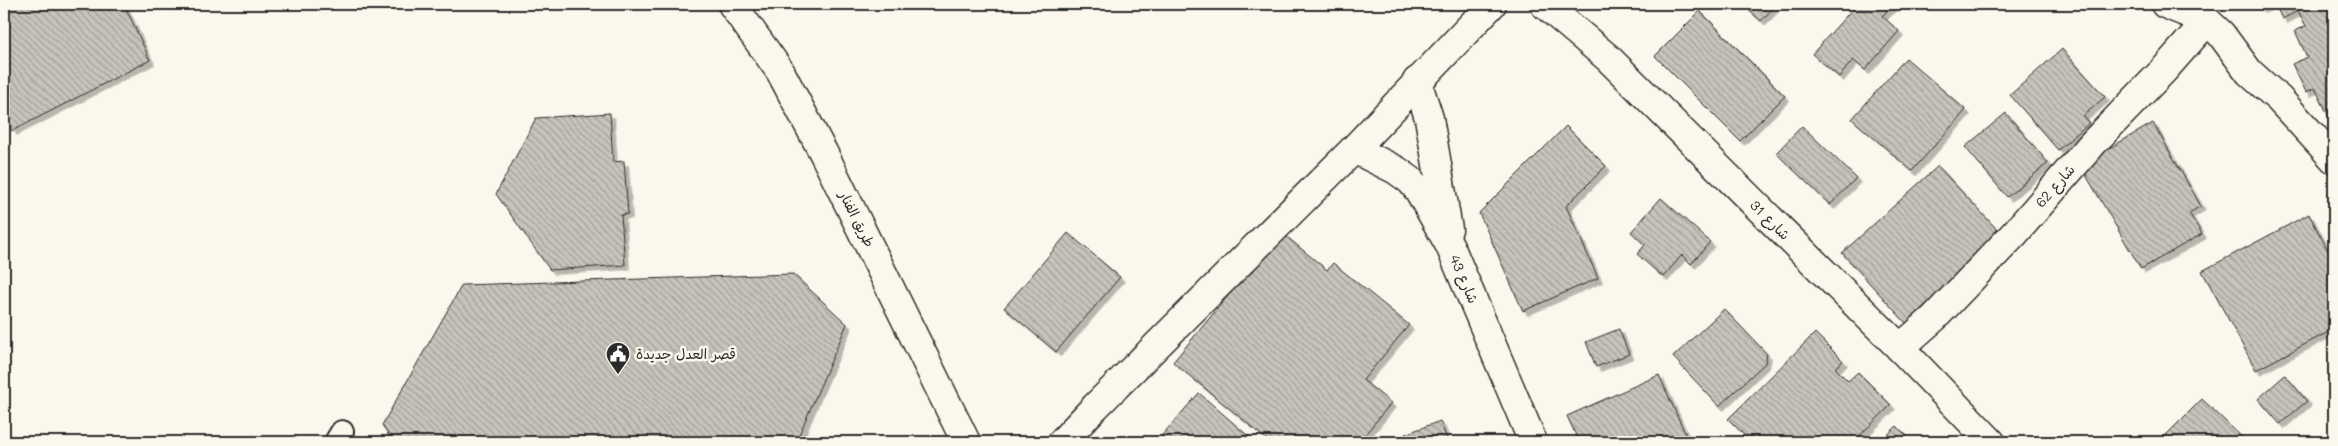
<svg xmlns="http://www.w3.org/2000/svg" width="2338" height="446" font-family="Mali,'Playpen Sans Arabic',sans-serif">
  <style>
    .building { fill: url(#building-back-hatch); stroke: #2b2b2b; filter: url(#shadow) }
    .lines { fill: none; stroke-linecap: round; stroke-linejoin: round }
    .lane-casing { stroke: #2b2b2b; stroke-width: 26 }
    .street-casing { stroke: #2b2b2b; stroke-width: 31 }
    .secondary-casing { stroke: #2b2b2b; stroke-width: 31 }
    .lane { stroke: #fbf7ec; stroke-width: 22 }
    .street { stroke: #fbf7ec; stroke-width: 28 }
    .secondary { stroke: #fbf7ec; stroke-width: 28 }
    .labels { text-anchor: middle; stroke-width: 5; stroke-linejoin: round; paint-order: stroke }
    .street-label { font-size: 14px; fill: #2b2b2b; stroke: #fbf7ec }
    .poi-label { font-size: 14px; fill: #2b2b2b; stroke: #fbf7ec; text-anchor: start }
  </style>
  <defs>
    <pattern id="building-back-hatch" width="6" height="6" patternUnits="userSpaceOnUse" patternTransform="scale(1.25)"><rect width="6" height="6" fill="#c7c4bc"/><path d="M-1 5l2 2M0 0l6 6M5-1l2 2" fill="none" stroke="#a29f99"/></pattern>
    <filter id="shadow"><feDropShadow dx="4.5" dy="4.5" stdDeviation="0" flood-color="#0004"/></filter>
  </defs>
  <rect width="100%" height="100%" fill="#fbf7ec"/>
  <filter id="ink" filterUnits="userSpaceOnUse"><feTurbulence type="fractalNoise" baseFrequency=".02" numOctaves="2"/><feDisplacementMap in="SourceGraphic" scale="10" xChannelSelector="R" yChannelSelector="G"/><feConvolveMatrix kernelMatrix="1 2 1 2 8 2 1 2 1" color-interpolation-filters="sRGB"/></filter>
  <g filter="url(#ink)">
    <g class="building">
      <polygon points="4,4 124,4 150,60 12,131 4,107"/>
      <polygon points="1742,4 1777,4 1761,21"/>
      <polygon points="1857,4 1894,4 1882,16 1899,31 1865,70 1853,60 1839,77 1812,54"/>
      <polygon points="2257,4 2271,4 2260,9"/>
      <polygon points="2275,4 2334,4 2334,117 2330,119 2315,88 2306,92 2292,64 2307,57 2295,31 2306,26 2298,11 2282,19"/>
      <polygon points="1700,11 1785,96 1740,141 1655,56"/>
      <polygon points="2062,49 2105,97 2083,116 2089,123 2058,150 2010,95"/>
      <polygon points="1906,58 1966,110 1912,171 1852,119"/>
      <polygon points="610,113 613,162 624,161 628,214 621,215 625,265 550,270 496,194 536,118"/>
      <polygon points="2006,113 2048,163 2007,197 1965,147"/>
      <polygon points="2153,123 2201,206 2189,213 2202,234 2141,269 2080,165"/>
      <polygon points="1566,126 1606,166 1566,206 1598,278 1523,311 1479,213"/>
      <polygon points="1802,126 1856,178 1830,205 1776,153"/>
      <polygon points="1938,166 2002,235 1906,323 1842,253"/>
      <polygon points="1661,198 1710,242 1691,264 1682,255 1663,277 1637,254 1645,245 1631,232"/>
      <polygon points="2309,214 2334,262 2334,329 2256,370 2202,271"/>
      <polygon points="1281,232 1327,270 1333,263 1409,325 1363,380 1391,403 1359,442 1270,442 1173,362"/>
      <polygon points="1068,233 1120,277 1056,352 1004,308"/>
      <polygon points="793,274 847,324 796,442 393,442 382,425 462,285"/>
      <polygon points="1724,309 1767,354 1765,363 1719,406 1673,357"/>
      <polygon points="1619,329 1629,354 1596,367 1586,342"/>
      <polygon points="1815,333 1843,361 1835,368 1848,381 1858,372 1891,405 1853,442 1751,442 1728,419"/>
      <polygon points="1659,375 1689,442 1579,442 1567,416"/>
      <polygon points="2285,375 2307,401 2280,424 2258,399"/>
      <polygon points="1199,393 1255,442 1156,442"/>
      <polygon points="2202,399 2247,442 2159,442"/>
      <polygon points="1440,421 1448,442 1409,442 1405,434"/>
      <polygon points="1897,426 1913,442 1880,442"/>
    </g>
    <g class="lines">
      <defs>
        <polyline id="lane" points="336,442 342,432"/>
        <g id="street">
          <polyline points="2165,4 2207,21 2221,34 2249,72 2279,99 2334,159"/>
          <polyline points="1417,81 1429,118 1448,229"/>
          <polyline points="1354,149 1396,170 1410,180 1419,191 1450,246 1533,442"/>
          <polyline points="1900,348 1934,318 2015,233 2093,143 2163,71 2207,21"/>
        </g>
        <g id="secondary">
          <polyline points="732,4 780,71 824,154 966,442"/>
          <polyline points="1544,4 1608,58 1900,348 1991,442"/>
          <polyline points="1062,442 1095,407 1354,149 1492,4"/>
        </g>
      </defs>
      <use href="#lane" class="lane-casing"/>
      <use href="#street" class="street-casing"/>
      <use href="#secondary" class="secondary-casing"/>
      <use href="#lane" class="lane"/>
      <use href="#street" class="street"/>
      <use href="#secondary" class="secondary"/>
    </g>
  </g>
  <defs>
    <symbol id="civic-pin" viewBox="-11 -11 22 30"><path d="M0 17L-7.5 6A9.5 9.5 0 1 1 7.5 6Z" fill="#2b2b2b" stroke="#fbf7ec"/><path d="M-.6-6.5H3V-4.5H.6V-3L4-1V1h2V6H-6V1h2V-1L-.6-3ZM-1.2 2.5V6h2.4V2.5Z" fill="#fff"/></symbol>
  </defs>
  <g fill-rule="evenodd">
    <use href="#civic-pin" x="604" y="340" width="28" height="38"/>
  </g>
  <g class="labels">
    <g class="street-label">
      <text transform="translate(2055 186) rotate(-49)" y="5">شارع 62</text>
      <text transform="translate(857 219) rotate(63)" y="5">طريق الفنار</text>
      <text transform="translate(1770 220) rotate(45)" y="5">شارع 31</text>
      <text transform="translate(1464 279) rotate(67)" y="5">شارع 43</text>
    </g>
    <g class="poi-label">
      <text x="636" y="359">قصر العدل جديدة</text>
    </g>
  </g>
  <rect width="2338" height="446" fill="none" stroke="#fbf7ec" stroke-width="20"/>
  <rect x="10" y="10" width="2318" height="426" fill="none" stroke="#2b2b2b" stroke-width="2" filter="url(#ink)"/>
</svg>
